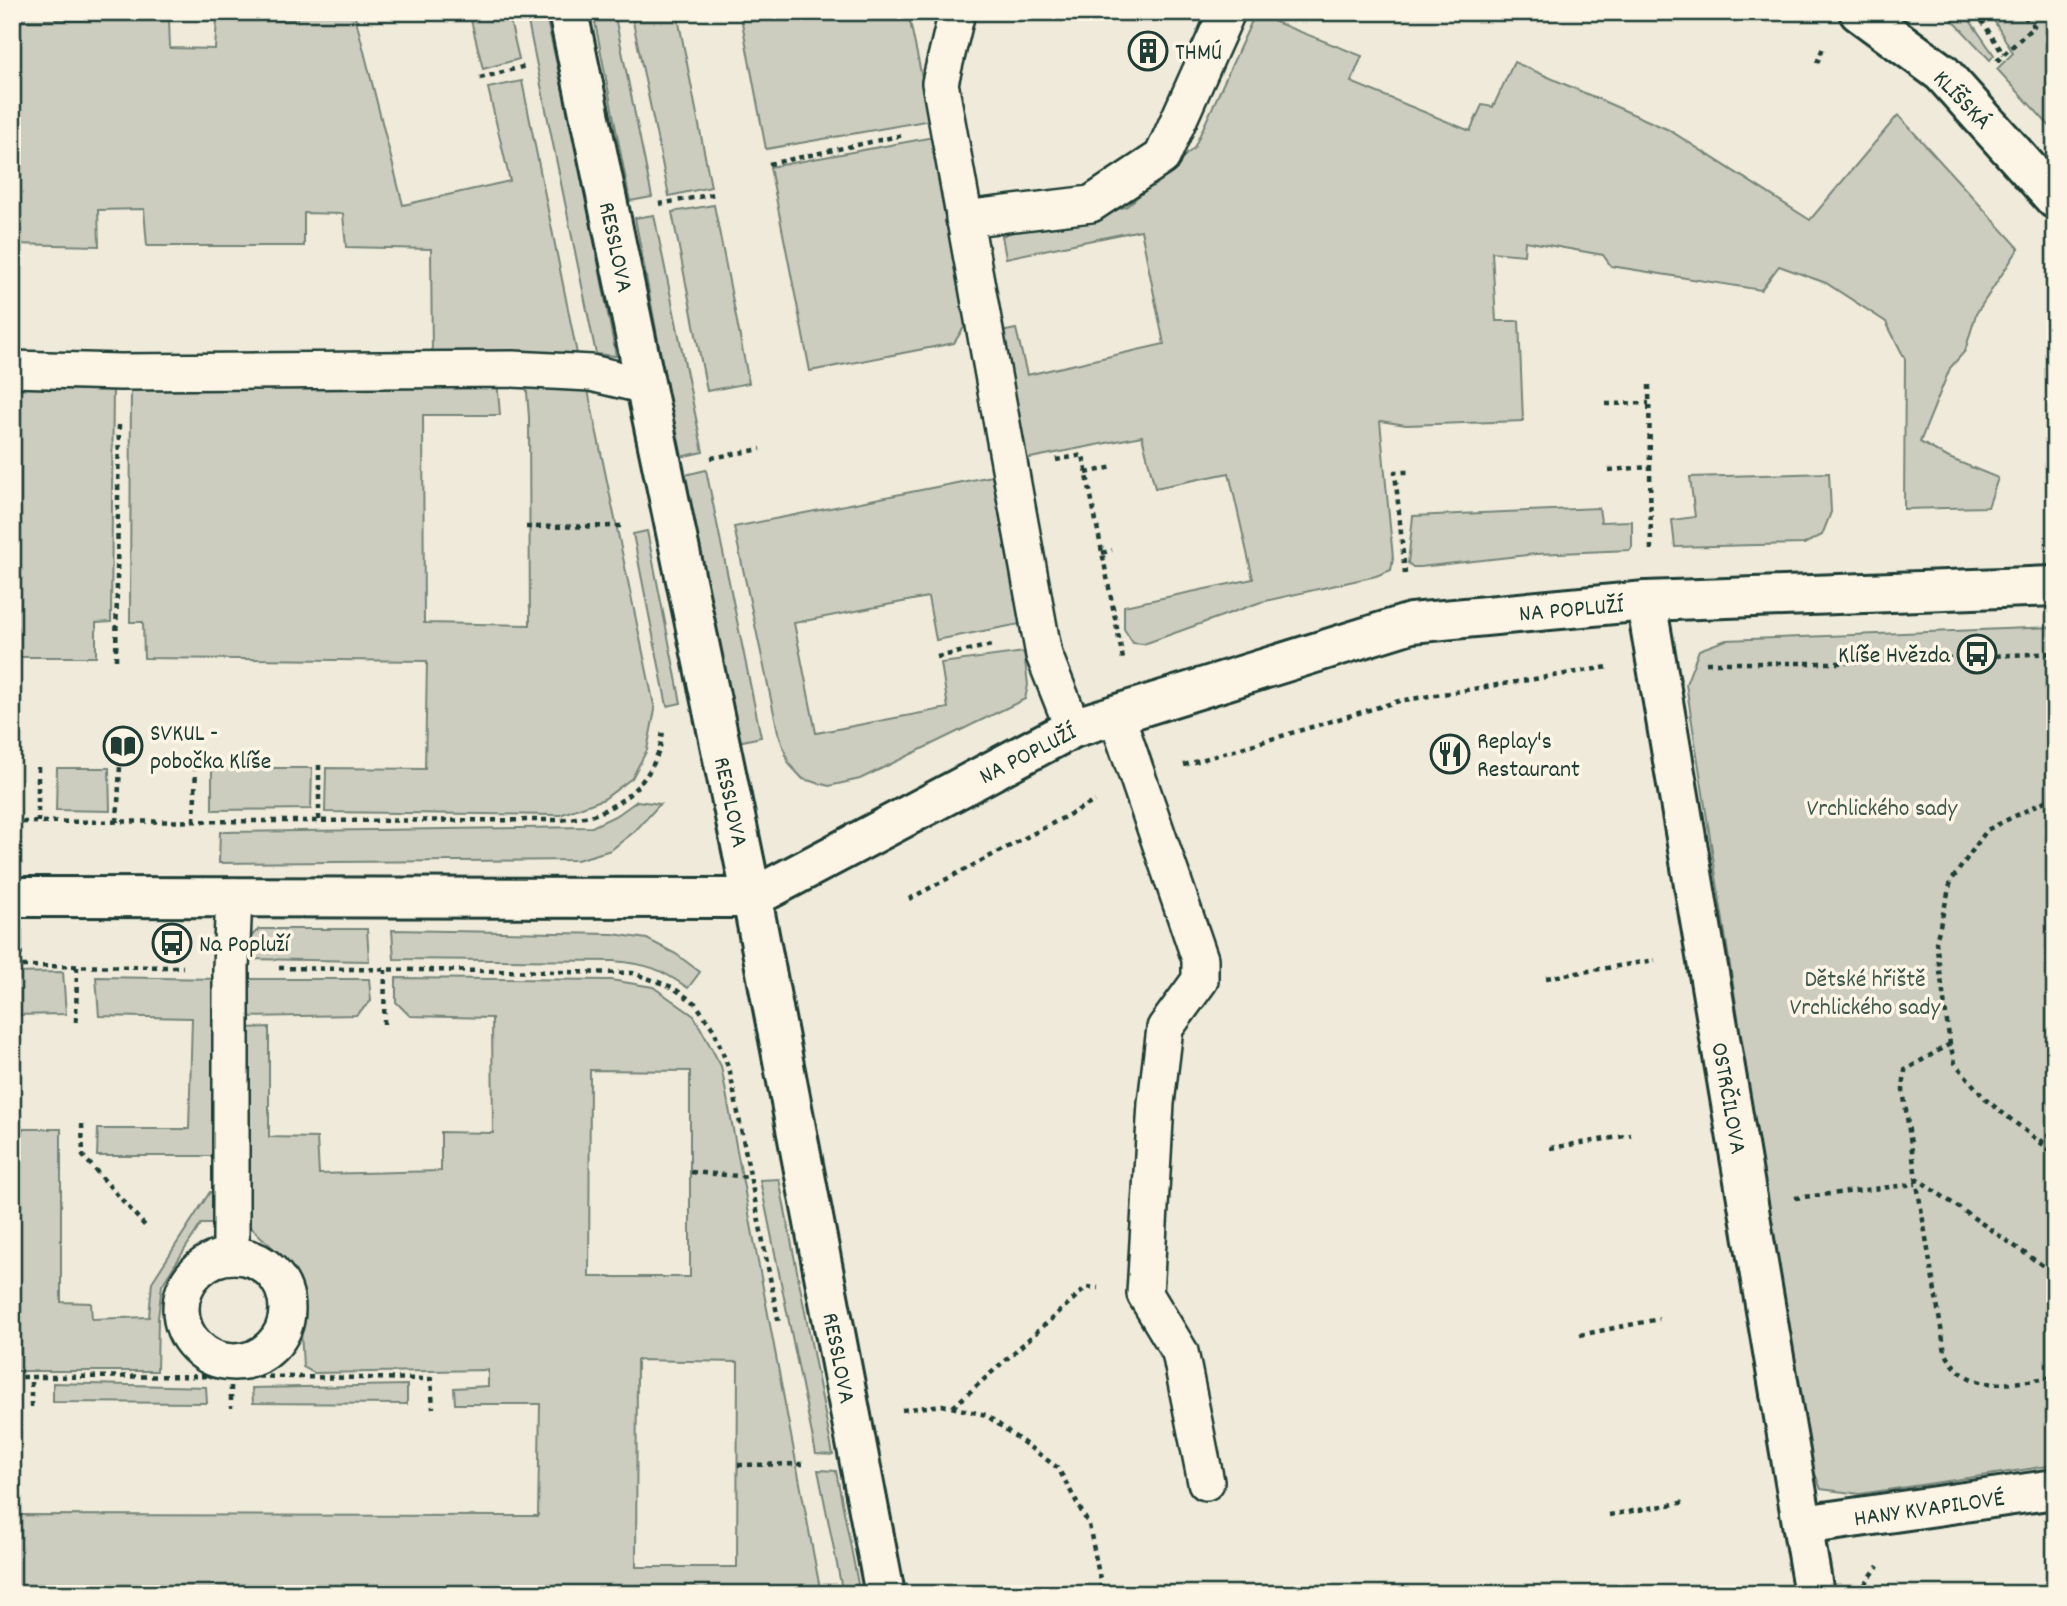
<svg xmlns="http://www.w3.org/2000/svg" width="2067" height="1606" font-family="Dekko,sans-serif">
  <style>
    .green { fill: #cccdbf; stroke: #76857a; stroke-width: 2; fill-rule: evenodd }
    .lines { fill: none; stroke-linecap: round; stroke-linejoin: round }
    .lane-casing { stroke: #1f3d34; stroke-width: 40 }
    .street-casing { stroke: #1f3d34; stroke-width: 44 }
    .secondary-casing { stroke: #1f3d34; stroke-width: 44 }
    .path { stroke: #1f3d34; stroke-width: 4.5; stroke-dasharray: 5 5; stroke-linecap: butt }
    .lane { stroke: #fcf5e5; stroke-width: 35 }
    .street { stroke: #fcf5e5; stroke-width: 38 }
    .secondary { stroke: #fcf5e5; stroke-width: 38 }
    .labels { text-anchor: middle; stroke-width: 7; stroke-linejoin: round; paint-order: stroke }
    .poi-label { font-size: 24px; fill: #1f3d34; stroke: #fcf5e5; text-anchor: start }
    .street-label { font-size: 24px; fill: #1f3d34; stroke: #fcf5e5 }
    .park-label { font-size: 24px; fill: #425a50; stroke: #fcf5e5 }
  </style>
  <rect width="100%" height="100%" fill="#efeada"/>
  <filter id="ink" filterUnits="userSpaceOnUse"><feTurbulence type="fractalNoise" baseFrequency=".0143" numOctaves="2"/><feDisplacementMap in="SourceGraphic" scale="14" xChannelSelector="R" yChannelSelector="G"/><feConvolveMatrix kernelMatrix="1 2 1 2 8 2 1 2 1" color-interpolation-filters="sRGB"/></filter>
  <g filter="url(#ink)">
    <g class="green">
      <polygon points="297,12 354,12 403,205 510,181 488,88 522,81 577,354 432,355 431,249 346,247 343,214 304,213 304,246 147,246 144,209 98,210 99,246 12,244 12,47 19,46 19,20 169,20 170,48 215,49 217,20 297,20"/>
      <polygon points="469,12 508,12 519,59 483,69"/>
      <polygon points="526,12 545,12 579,162 616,356 596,354"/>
      <polygon points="593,12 614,12 652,197 630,201"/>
      <polygon points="631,12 677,12 711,187 669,196"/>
      <polygon points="740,12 908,12 931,120 766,149"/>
      <polygon points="1945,12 1964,12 1994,55 1990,60"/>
      <polygon points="1989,12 2055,12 2055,132 1997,69 2013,53"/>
      <polygon points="1255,14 1362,56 1351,82 1470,131 1482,105 1493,107 1514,62 1669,130 1810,220 1898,115 2019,248 1976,314 1965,351 1950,368 1920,442 1949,458 1998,478 1988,507 1904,509 1905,359 1886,322 1826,283 1779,266 1761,290 1611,266 1603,255 1525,241 1524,255 1492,252 1496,321 1519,321 1523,421 1406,425 1380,421 1393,558 1391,570 1376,576 1261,602 1144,644 1133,643 1124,629 1124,606 1253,579 1229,473 1155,488 1142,436 1020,460 996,333 1016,329 1027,375 1164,344 1141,230 1006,258 1002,236 1016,230 1078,223 1127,206 1194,148"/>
      <polygon points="934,137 966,324 954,343 810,371 770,167"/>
      <polygon points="714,205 749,383 707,391 672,212"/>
      <polygon points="654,215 703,452 680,457 635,218"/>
      <polygon points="497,379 500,415 423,415 424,623 530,625 529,417 526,380 586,381 655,710 647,750 632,778 604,799 560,815 325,812 326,768 425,769 427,661 144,658 143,622 130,622 131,380"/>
      <polygon points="12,381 113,382 111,622 96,623 96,657 12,657"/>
      <polygon points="706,470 761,737 738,742 685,475"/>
      <polygon points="1829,473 1831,512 1822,535 1804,544 1675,547 1672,520 1695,517 1690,477"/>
      <polygon points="992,476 1020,624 936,640 928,597 794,623 816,733 948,708 941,663 1024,652 1028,685 1025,699 860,779 829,786 803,779 789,764 778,732 734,527"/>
      <polygon points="1599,508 1601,522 1632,521 1632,547 1630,550 1536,554 1420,567 1413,567 1408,563 1413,516"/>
      <polygon points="647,531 681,703 667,706 633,534"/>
      <polygon points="2055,627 2055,1465 1860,1494 1821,1489 1806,1452 1686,684 1699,650 1726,640"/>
      <polygon points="57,768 109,768 110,811 56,810"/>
      <polygon points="212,768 312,768 311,809 212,810"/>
      <polygon points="637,801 660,804 635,831 611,850 577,860 219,863 220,832 592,827 619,814"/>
      <path d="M259,929H367L369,961L246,959C245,944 248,938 259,929Z"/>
      <rect x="12" y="930" width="10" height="25"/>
      <path d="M392,930L613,934L647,939L676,954L700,972L688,988C659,968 648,964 613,961L394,959Z"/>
      <polygon points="63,972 66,1014 12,1015 12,973"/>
      <polygon points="96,977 220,979 220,1156 97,1156 98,1129 189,1129 192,1018 99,1016"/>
      <path d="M396,978L611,980L653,987L694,1016L721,1066L821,1594H12V1515L538,1516L540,1404H455L454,1388L488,1386V1370L314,1373L303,1367L299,1293L286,1260L246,1223L243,1028L269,1027V1137L317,1138L319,1174L441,1171V1132L493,1133L492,1018L410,1016L396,1002ZM590,1070L690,1071V1277H589ZM637,1360L738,1362L737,1567H636Z"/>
      <polygon points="242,979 369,979 371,1001 356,1015 242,1017"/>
      <polygon points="12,1129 61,1129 61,1302 91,1303 92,1319 149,1317 152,1282 210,1192 218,1194 216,1224 201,1224 162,1285 158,1318 157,1371 12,1371"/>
      <polygon points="779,1179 833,1455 816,1454 760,1180"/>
      <polygon points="53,1383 206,1387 207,1403 53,1402"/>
      <polygon points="407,1385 407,1404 253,1403 252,1388"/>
      <polygon points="818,1470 836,1471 860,1594 843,1594"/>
    </g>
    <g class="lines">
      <defs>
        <g id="lane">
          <polyline points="957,12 940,83 1044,655 1073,728"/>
          <polyline points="964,219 1091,204 1162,157 1227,12"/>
          <polyline points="12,369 120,372 513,369 591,373 646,386"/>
          <polyline points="1116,714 1200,959 1200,980 1165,1028 1156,1103 1145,1294 1180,1352 1206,1482"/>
          <polyline points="231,1256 231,967 234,896"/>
          <circle cx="234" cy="1309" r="53"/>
        </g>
        <g id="street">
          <polyline points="568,12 752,898 885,1594"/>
          <polyline points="1646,601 1814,1594"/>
          <polyline points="1803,1525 2055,1489"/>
        </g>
        <g id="secondary">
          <polyline points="1859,12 1942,73 2055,199"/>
          <polyline points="12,897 752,898 1073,728 1411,623 1646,601 2055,586"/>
        </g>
      </defs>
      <use href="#lane" class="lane-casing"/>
      <use href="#street" class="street-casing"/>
      <use href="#secondary" class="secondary-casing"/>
      <g class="path">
        <polyline points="1976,12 2004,55"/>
        <polyline points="12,14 292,13"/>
        <polyline points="1997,61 2034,26 2020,12"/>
        <polyline points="1817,63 1824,45"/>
        <polyline points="480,78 526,66"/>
        <polyline points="769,164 903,135"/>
        <polyline points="659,204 715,194"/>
        <polyline points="1649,385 1651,551"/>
        <polyline points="1606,404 1649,403"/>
        <polyline points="711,458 761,449"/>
        <polyline points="1056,460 1083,455 1123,659"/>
        <polyline points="1609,470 1649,467"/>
        <polyline points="1086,473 1113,467"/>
        <polyline points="526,527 623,526"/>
        <polyline points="1102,553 1112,550"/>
        <polyline points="1405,574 1395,472 1408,472"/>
        <polyline points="937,657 992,645"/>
        <polyline points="116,660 119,420"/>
        <polyline points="1706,663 1838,663 2055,653"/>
        <polyline points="319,765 319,821"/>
        <polyline points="1184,765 1399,701 1608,667"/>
        <polyline points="2055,796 1987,830 1951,881 1936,942 1950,1044 1955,1063 1985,1099 2055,1154"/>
        <polyline points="194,821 196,766"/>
        <path d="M12,822L560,820C571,818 583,818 593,815C631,801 660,770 663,729"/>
        <polyline points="38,822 38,765"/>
        <polyline points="117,822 120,766"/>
        <polyline points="909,899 1095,801"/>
        <polyline points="12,966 183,967"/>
        <polyline points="279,968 633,973 672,987 695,1003 714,1030 730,1072 779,1324"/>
        <polyline points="1546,978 1655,960"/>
        <polyline points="76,1022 77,966"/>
        <polyline points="384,1024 385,970"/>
        <polyline points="1950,1044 1905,1070 1903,1090 1916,1178 2055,1274"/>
        <polyline points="82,1124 83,1156 146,1227"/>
        <polyline points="2040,1143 2055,1129"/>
        <polyline points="1550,1148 1631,1135"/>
        <polyline points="691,1172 750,1177"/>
        <path d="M1916,1178L1945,1352C1968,1398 2014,1382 2055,1377"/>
        <polyline points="1795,1198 1916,1184"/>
        <polyline points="1580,1335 1659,1319"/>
        <polyline points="231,1363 231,1376 431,1379 433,1408"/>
        <polyline points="12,1377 31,1377"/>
        <polyline points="31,1407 31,1377 231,1376 231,1408"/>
        <polyline points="953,1407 1087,1287 1098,1288"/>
        <polyline points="902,1410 942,1405 986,1415 1058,1468 1089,1525 1103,1594"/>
        <polyline points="738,1465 806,1464"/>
        <polyline points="1609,1515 1686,1502"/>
        <polyline points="1865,1584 1878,1566"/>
      </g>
      <use href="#lane" class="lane"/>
      <use href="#street" class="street"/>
      <use href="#secondary" class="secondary"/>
    </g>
  </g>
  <defs>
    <symbol id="building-ring" viewBox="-11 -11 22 22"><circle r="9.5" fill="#fcf5e5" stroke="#1f3d34" stroke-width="1.5"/><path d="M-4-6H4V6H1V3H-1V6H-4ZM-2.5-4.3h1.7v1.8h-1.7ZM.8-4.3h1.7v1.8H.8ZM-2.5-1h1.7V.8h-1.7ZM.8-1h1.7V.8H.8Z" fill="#1f3d34"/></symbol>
    <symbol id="bus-ring" viewBox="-11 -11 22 22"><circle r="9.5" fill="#fcf5e5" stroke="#1f3d34" stroke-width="1.5"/><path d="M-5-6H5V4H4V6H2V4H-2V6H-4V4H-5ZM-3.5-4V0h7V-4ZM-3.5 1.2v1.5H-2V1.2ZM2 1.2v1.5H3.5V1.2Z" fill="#1f3d34"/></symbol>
    <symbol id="library-ring" viewBox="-11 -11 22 22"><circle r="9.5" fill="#fcf5e5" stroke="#1f3d34" stroke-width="1.5"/><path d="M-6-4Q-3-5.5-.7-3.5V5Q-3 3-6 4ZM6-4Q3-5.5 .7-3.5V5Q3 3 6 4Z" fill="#1f3d34"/></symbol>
    <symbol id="restaurant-ring" viewBox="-11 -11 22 22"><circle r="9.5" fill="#fcf5e5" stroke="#1f3d34" stroke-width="1.5"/><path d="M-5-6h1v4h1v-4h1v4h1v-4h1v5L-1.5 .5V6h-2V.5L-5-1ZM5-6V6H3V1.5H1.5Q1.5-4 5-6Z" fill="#1f3d34"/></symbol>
  </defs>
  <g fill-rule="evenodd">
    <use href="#building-ring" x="1126" y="29" width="44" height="44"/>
    <use href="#bus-ring" x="1955" y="632" width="44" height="44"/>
    <use href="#library-ring" x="101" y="724" width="44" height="44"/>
    <use href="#restaurant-ring" x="1428" y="732" width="44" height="44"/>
    <use href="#bus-ring" x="150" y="921" width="44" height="44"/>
  </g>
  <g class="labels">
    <g class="poi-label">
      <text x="1175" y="59">THMÚ</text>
      <text x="1950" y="662" text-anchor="end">Klíše Hvězda</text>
      <text x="150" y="740">SVKUL -<tspan x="150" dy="28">pobočka Klíše</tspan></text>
      <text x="1477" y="748">Replay's<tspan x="1477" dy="28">Restaurant</tspan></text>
      <text x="199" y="951">Na Popluží</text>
    </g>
    <g class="street-label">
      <text transform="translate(1963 99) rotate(46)" y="8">KLÍŠSKÁ</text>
      <text transform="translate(617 247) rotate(78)" y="8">RESSLOVA</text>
      <text transform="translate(1571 608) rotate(-5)" y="8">NA POPLUŽÍ</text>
      <text transform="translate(1027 753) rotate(-27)" y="8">NA POPLUŽÍ</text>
      <text transform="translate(732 802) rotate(78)" y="8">RESSLOVA</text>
      <text transform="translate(1730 1098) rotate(80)" y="8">OSTRČILOVA</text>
      <text transform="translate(840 1358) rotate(79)" y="8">RESSLOVA</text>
      <text transform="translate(1929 1507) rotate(-8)" y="8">HANY KVAPILOVÉ</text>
    </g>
    <g class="park-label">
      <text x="1882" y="815">Vrchlického sady</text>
      <text x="1865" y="986">Dětské hřiště<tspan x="1865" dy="28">Vrchlického sady</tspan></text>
    </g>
  </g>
  <rect width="2067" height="1606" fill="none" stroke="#fcf5e5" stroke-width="42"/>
  <rect x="21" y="21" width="2025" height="1564" fill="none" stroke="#1f3d34" stroke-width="2.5" filter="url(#ink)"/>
</svg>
